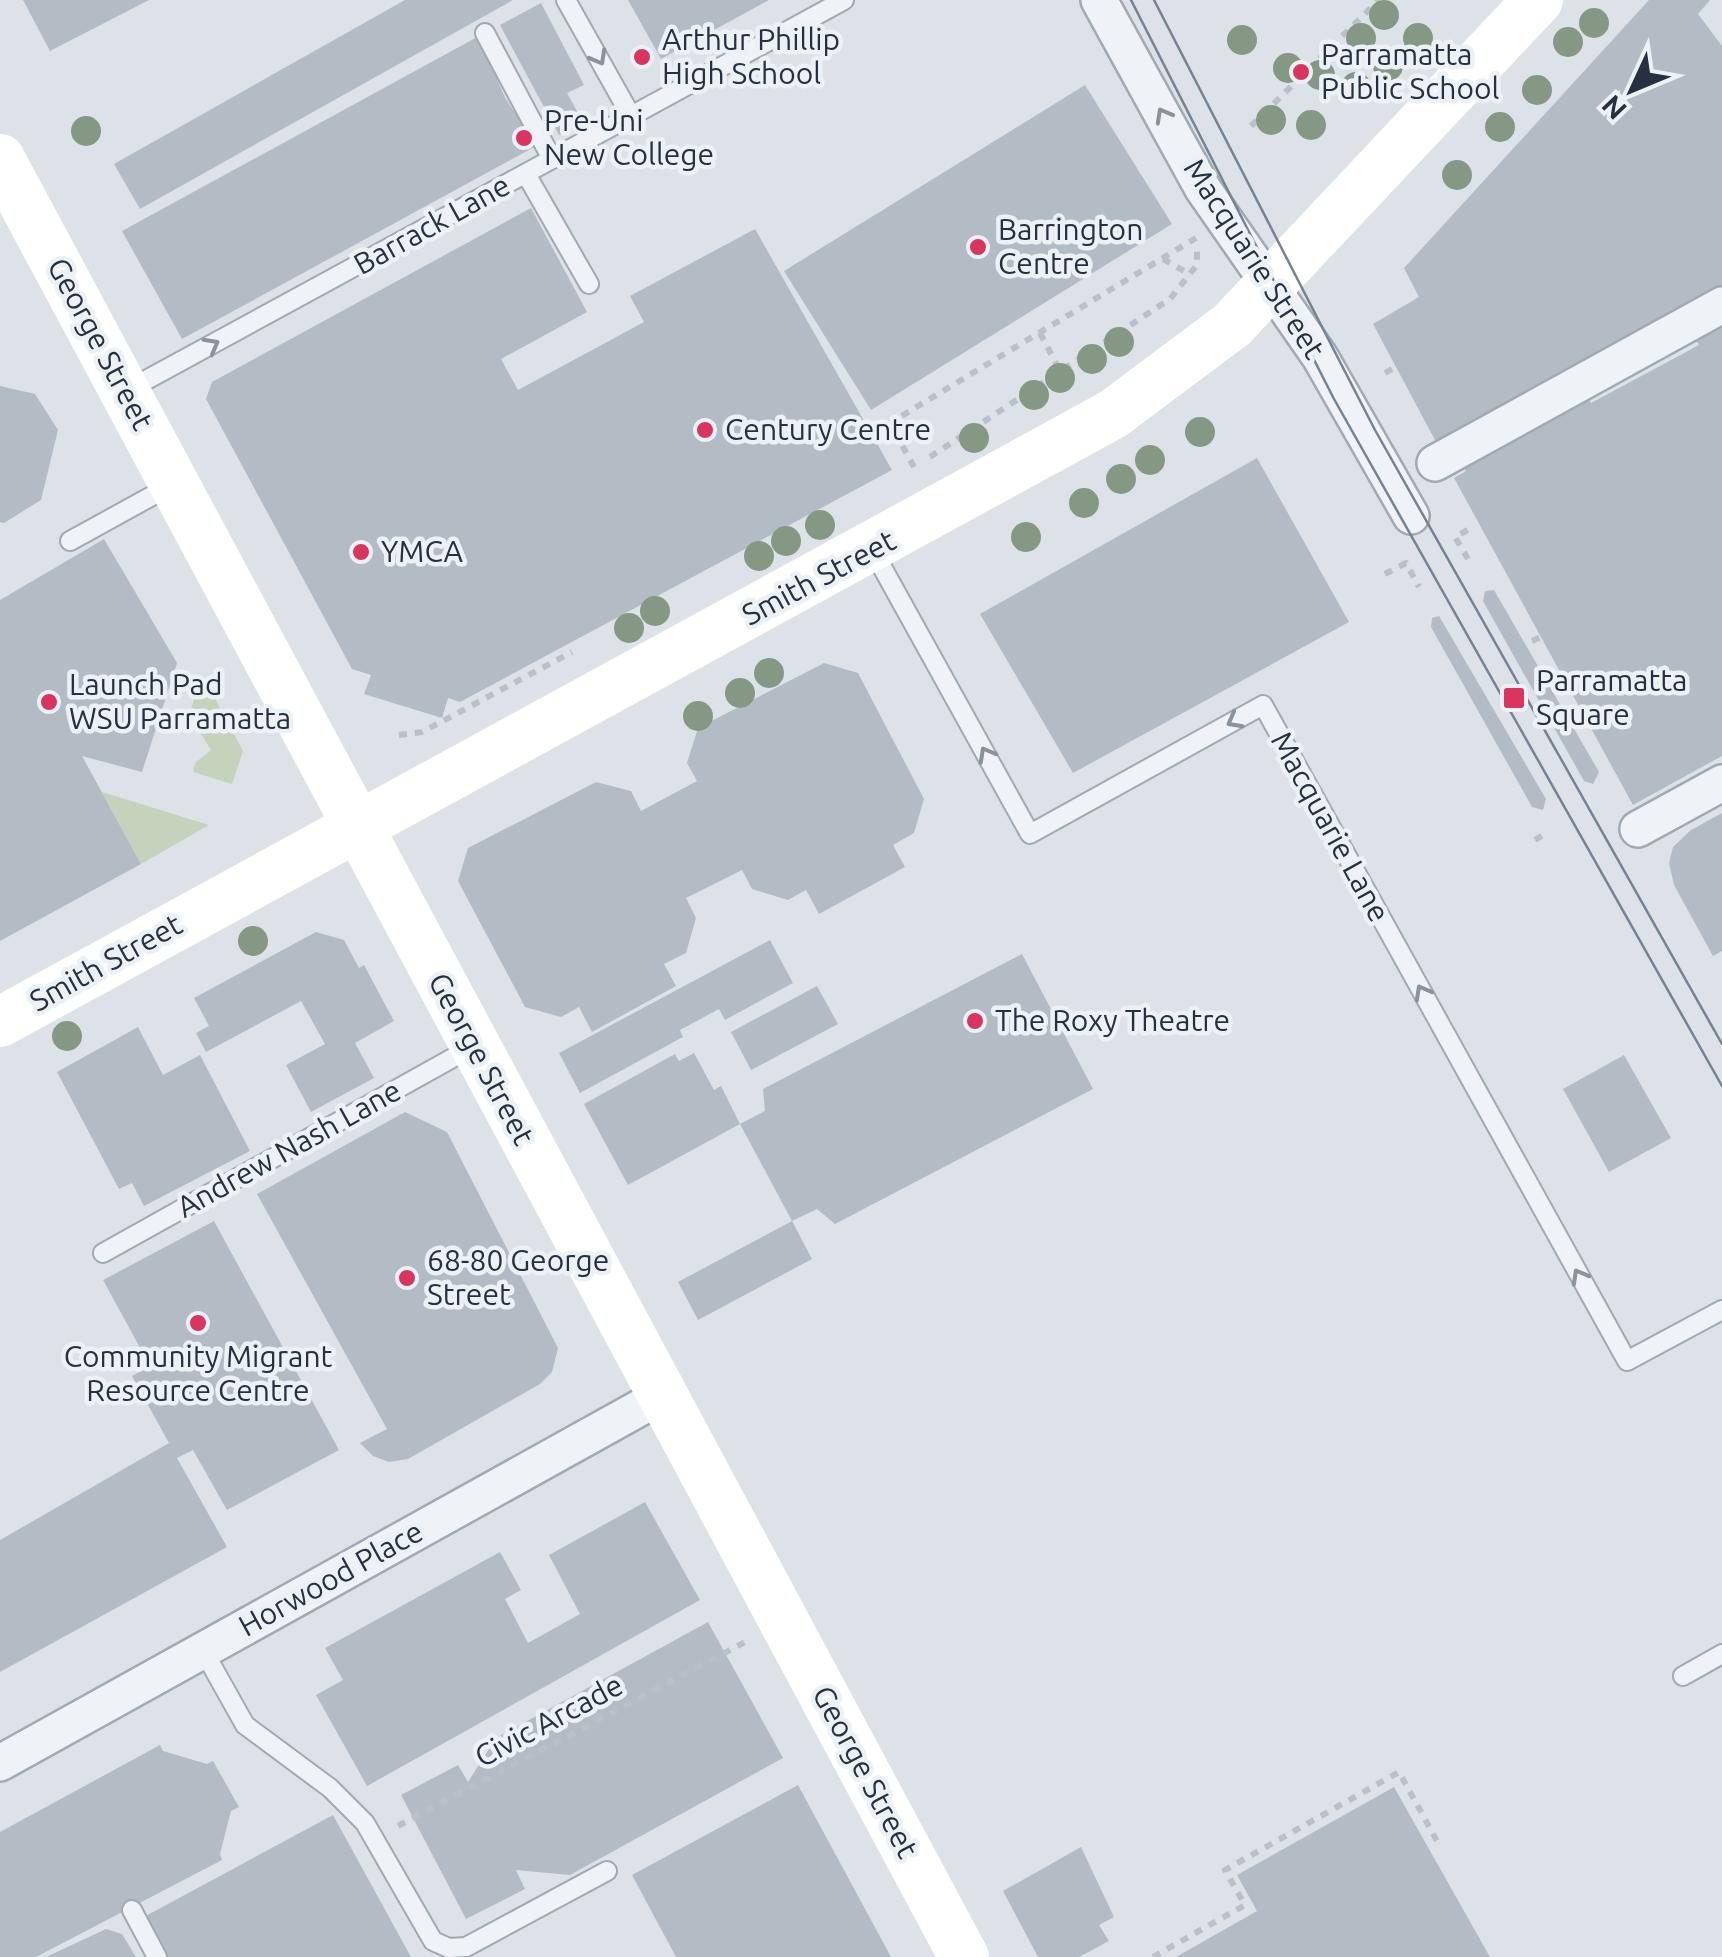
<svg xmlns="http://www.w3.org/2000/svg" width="1722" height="1957" font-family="Ubuntu,sans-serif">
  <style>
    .green { fill: #c5d3bd }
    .building { fill: #b3bcc5 }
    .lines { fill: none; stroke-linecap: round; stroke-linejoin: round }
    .lane-casing { stroke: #a1a9b2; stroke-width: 22 }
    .street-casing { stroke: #a1a9b2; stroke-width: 40 }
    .path { stroke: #bac0c7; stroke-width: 6; stroke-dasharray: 8 8; stroke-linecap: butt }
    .lane { stroke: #eff2f6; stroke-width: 18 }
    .street { stroke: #eff2f6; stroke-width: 35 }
    .secondary { stroke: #fff; stroke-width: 50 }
    .tram { stroke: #758393; stroke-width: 2.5 }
    .tree { fill: #859883 }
    .oneway { stroke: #8a929b }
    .poi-dot { fill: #d9355e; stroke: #ecf1f6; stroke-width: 4 }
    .labels { text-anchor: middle; stroke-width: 9; stroke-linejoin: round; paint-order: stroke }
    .poi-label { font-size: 30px; fill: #253140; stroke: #ecf1f6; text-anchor: start }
    .street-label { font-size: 30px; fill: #253140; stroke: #ecf1f6 }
  </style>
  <rect width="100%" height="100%" fill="#dce2e8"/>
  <g class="green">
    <polygon points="207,683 243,751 232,784 193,772 195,763 211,750 189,715 198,687"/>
    <polygon points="102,792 209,825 141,864"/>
  </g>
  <g class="building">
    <polygon points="23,0 149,0 50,51"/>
    <polygon points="405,0 513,0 140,209 114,164"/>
    <polygon points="628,0 769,0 661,59"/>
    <polygon points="1649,0 1710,0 1698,14 1722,46 1722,302 1540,403 1532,389 1436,442 1373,324 1419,297 1404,268"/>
    <polygon points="541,3 584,85 567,93 583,122 559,135 500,25"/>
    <polygon points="479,36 505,98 538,145 182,339 122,231"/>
    <polygon points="1085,85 1172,224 871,410 784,271"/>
    <polygon points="531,208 587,312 501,359 518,390 644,322 630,296 755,229 892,470 460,702 448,698 442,718 364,694 371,675 352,669 206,399 212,382"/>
    <polygon points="1722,311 1722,756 1633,805 1454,478 1466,471 1459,457 1583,390 1591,403 1699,345 1690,328"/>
    <polygon points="0,386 35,394 58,430 41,500 4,523 0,522"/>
    <polygon points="1257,458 1349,622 1073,773 980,614"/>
    <polygon points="104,539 177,663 142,772 82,756 141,864 0,941 0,600"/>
    <polygon points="1494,590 1599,772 1593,784 1584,781 1483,601 1485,591"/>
    <polygon points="1439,616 1546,799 1543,810 1532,807 1431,627 1432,618"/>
    <polygon points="824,663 858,673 924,799 914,833 893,845 905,867 819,914 806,890 788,900 752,889 742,870 686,898 696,918 686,953 664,964 676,986 592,1032 579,1007 561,1017 525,1007 458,881 468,848 596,782 631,791 641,811 697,781 687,763 698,728"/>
    <polygon points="1722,813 1722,951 1713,956 1674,885 1669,863 1673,847 1691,830"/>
    <polygon points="316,932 344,940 359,968 364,965 394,1021 355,1043 374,1078 311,1112 286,1065 325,1044 301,1001 206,1052 196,1033 209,1026 194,998"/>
    <polygon points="770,940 793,983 725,1020 719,1009 680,1030 683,1037 580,1093 559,1053"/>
    <polygon points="1022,954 1093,1089 835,1224 817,1209 792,1221 740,1124 765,1111 763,1089"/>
    <polygon points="817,986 838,1024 751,1070 731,1032"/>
    <polygon points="138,1027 163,1075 200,1055 250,1151 144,1206 132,1183 119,1189 57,1072"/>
    <polygon points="694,1053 714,1090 721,1086 740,1124 628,1185 584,1104 675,1054 679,1061"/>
    <polygon points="1624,1055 1671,1138 1609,1172 1563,1089"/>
    <polygon points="405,1112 447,1132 558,1348 552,1372 540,1384 408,1459 389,1462 373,1456 360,1443 387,1429 257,1194"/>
    <polygon points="214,1221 339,1450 227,1510 193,1450 177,1458 227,1547 0,1672 0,1540 169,1443 132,1376 150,1366 103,1280"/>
    <polygon points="792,1221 812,1259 698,1320 678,1282"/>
    <polygon points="645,1502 700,1600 367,1786 316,1695 343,1680 325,1648 500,1552 521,1590 505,1599 528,1643 580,1614 549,1555"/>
    <polygon points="708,1622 783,1758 570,1875 516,1870 525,1889 466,1919 401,1795 458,1765 468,1782 496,1738"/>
    <polygon points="160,1745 163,1751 207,1764 213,1761 239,1807 231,1811 220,1854 222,1860 36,1957 0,1957 0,1832"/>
    <polygon points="798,1785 891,1957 676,1957 632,1875"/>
    <polygon points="1394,1787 1490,1957 1176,1957 1257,1911 1237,1875"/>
    <polygon points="333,1815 411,1957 163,1957 142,1918"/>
    <polygon points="1081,1847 1114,1917 1099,1925 1109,1941 1079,1957 1038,1957 1003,1891"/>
    <polygon points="106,1929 122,1934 136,1957 46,1957"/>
  </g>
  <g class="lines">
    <defs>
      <g id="lane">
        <polyline points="566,0 631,116"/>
        <polyline points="485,33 552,159"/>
        <polyline points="526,174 589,284"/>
        <polyline points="126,391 844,0"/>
        <polyline points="70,541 170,486"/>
        <polyline points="872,549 1030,834 1263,705 1627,1361 1722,1310"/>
        <polyline points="103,1253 474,1046"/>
        <polyline points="203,1650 245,1725 330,1788 365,1823 433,1941 449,1948 466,1947 607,1871"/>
        <polyline points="1683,1676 1722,1654"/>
        <polyline points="132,1910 157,1957"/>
      </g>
      <g id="street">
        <polyline points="1099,0 1203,189 1320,357 1411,516"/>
        <polyline points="1435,463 1722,305"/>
        <polyline points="1638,829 1722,783"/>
        <polyline points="0,1763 663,1395"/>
      </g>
    </defs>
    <use href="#lane" class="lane-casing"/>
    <use href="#street" class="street-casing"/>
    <g class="path">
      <polyline points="1251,126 1379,0"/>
      <polyline points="1163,259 1191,275"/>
      <polyline points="1040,333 1060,371"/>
      <polyline points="1385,373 1394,368"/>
      <polyline points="930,457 1170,299 1197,265 1197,249"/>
      <polyline points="914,467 890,423 1196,238"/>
      <polyline points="1468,559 1455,537 1471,528"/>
      <polyline points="1385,574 1406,563 1419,587"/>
      <polyline points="1532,641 1541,637"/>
      <polyline points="399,735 422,732 572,652"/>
      <polyline points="1535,840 1546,833"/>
      <polyline points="398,1826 745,1642"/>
      <polyline points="1153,1957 1245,1905 1225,1870 1399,1772 1437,1841"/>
    </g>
    <use href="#lane" class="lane"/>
    <use href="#street" class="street"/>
    <g class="secondary">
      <polyline points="0,159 964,1957"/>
      <polyline points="0,1022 1113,414 1232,325 1538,0"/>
    </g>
    <g class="tram">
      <polyline points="1131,0 1334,399 1722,1086"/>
      <polyline points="1154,0 1375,430 1722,1044"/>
    </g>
  </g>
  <g class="tree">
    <circle cx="1384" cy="15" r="15"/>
    <circle cx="1594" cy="23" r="15"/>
    <circle cx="1361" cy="38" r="15"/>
    <circle cx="1418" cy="38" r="15"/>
    <circle cx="1242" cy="40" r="15"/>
    <circle cx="1568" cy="42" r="15"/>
    <circle cx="1388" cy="66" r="15"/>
    <circle cx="1288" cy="68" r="15"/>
    <circle cx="1320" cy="75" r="15"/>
    <circle cx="1356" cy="87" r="15"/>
    <circle cx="1537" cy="90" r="15"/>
    <circle cx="1271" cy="120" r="15"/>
    <circle cx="1311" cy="125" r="15"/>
    <circle cx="1500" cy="127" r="15"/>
    <circle cx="86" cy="131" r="15"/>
    <circle cx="1457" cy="175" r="15"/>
    <circle cx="1119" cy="342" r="15"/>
    <circle cx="1092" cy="359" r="15"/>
    <circle cx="1060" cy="378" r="15"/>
    <circle cx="1034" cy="395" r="15"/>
    <circle cx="1200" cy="432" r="15"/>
    <circle cx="974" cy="438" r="15"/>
    <circle cx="1150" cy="460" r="15"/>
    <circle cx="1121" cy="479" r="15"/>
    <circle cx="1084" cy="503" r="15"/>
    <circle cx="820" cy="525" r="15"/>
    <circle cx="1026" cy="537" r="15"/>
    <circle cx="786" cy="541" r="15"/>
    <circle cx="759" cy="556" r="15"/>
    <circle cx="655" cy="611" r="15"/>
    <circle cx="629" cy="628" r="15"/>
    <circle cx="769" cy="673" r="15"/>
    <circle cx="740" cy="693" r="15"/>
    <circle cx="698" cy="716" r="15"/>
    <circle cx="253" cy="941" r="15"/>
    <circle cx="67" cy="1036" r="15"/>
  </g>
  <defs><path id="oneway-chevron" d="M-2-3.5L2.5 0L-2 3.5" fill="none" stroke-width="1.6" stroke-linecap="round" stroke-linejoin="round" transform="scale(2.5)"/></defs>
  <g class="oneway">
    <use href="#oneway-chevron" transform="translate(599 58) rotate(61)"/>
    <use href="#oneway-chevron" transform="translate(1163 115) rotate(-119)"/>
    <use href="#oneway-chevron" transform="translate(212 345) rotate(-29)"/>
    <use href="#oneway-chevron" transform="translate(1234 721) rotate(151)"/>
    <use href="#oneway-chevron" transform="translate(986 754) rotate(-119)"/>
    <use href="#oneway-chevron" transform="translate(1422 992) rotate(-119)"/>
    <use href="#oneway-chevron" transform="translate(1579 1276) rotate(-119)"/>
  </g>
  <g class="poi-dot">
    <circle cx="642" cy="57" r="10"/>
    <circle cx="1301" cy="72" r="10"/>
    <circle cx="524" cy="138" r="10"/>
    <circle cx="978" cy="247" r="10"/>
    <circle cx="705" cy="430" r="10"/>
    <circle cx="361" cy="552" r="10"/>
    <rect x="1502" y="686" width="24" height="24" rx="5"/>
    <circle cx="49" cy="702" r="10"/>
    <circle cx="975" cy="1021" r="10"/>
    <circle cx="407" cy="1278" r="10"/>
    <circle cx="198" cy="1323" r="10"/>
  </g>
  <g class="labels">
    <g class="poi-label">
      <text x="662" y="50">Arthur Phillip<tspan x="662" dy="34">High School</tspan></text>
      <text x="1321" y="65">Parramatta<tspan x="1321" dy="34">Public School</tspan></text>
      <text x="544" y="131">Pre-Uni<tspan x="544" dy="34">New College</tspan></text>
      <text x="998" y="240">Barrington<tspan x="998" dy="34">Centre</tspan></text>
      <text x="725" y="440">Century Centre</text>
      <text x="381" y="562">YMCA</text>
      <text x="1536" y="691">Parramatta<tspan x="1536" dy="34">Square</tspan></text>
      <text x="69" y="695">Launch Pad<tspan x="69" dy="34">WSU Parramatta</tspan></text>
      <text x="995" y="1031">The Roxy Theatre</text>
      <text x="427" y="1271">68-80 George<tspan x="427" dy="34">Street</tspan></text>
      <text x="198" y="1367" text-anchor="middle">Community Migrant<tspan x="198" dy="34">Resource Centre</tspan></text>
    </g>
    <g class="street-label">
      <text transform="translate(432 225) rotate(-29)" y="10">Barrack Lane</text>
      <text transform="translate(1254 259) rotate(57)" y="10">Macquarie Street</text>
      <text transform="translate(100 344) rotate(62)" y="10">George Street</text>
      <text transform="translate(819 578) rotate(-28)" y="10">Smith Street</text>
      <text transform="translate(1330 827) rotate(61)" y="10">Macquarie Lane</text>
      <text transform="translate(106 963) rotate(-29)" y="10">Smith Street</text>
      <text transform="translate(481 1059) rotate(62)" y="10">George Street</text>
      <text transform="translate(289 1149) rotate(-29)" y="10">Andrew Nash Lane</text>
      <text transform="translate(331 1579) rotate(-29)" y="10">Horwood Place</text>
      <text transform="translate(549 1721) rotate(-28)" y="10">Civic Arcade</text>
      <text transform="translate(865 1772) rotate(62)" y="10">George Street</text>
    </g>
  </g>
  <g transform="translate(1632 90) rotate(226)" stroke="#ecf1f6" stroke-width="8" paint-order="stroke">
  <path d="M0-8L18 38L0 25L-18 38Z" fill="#253140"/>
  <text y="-15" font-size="28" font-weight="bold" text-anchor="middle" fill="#253140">N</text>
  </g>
</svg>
